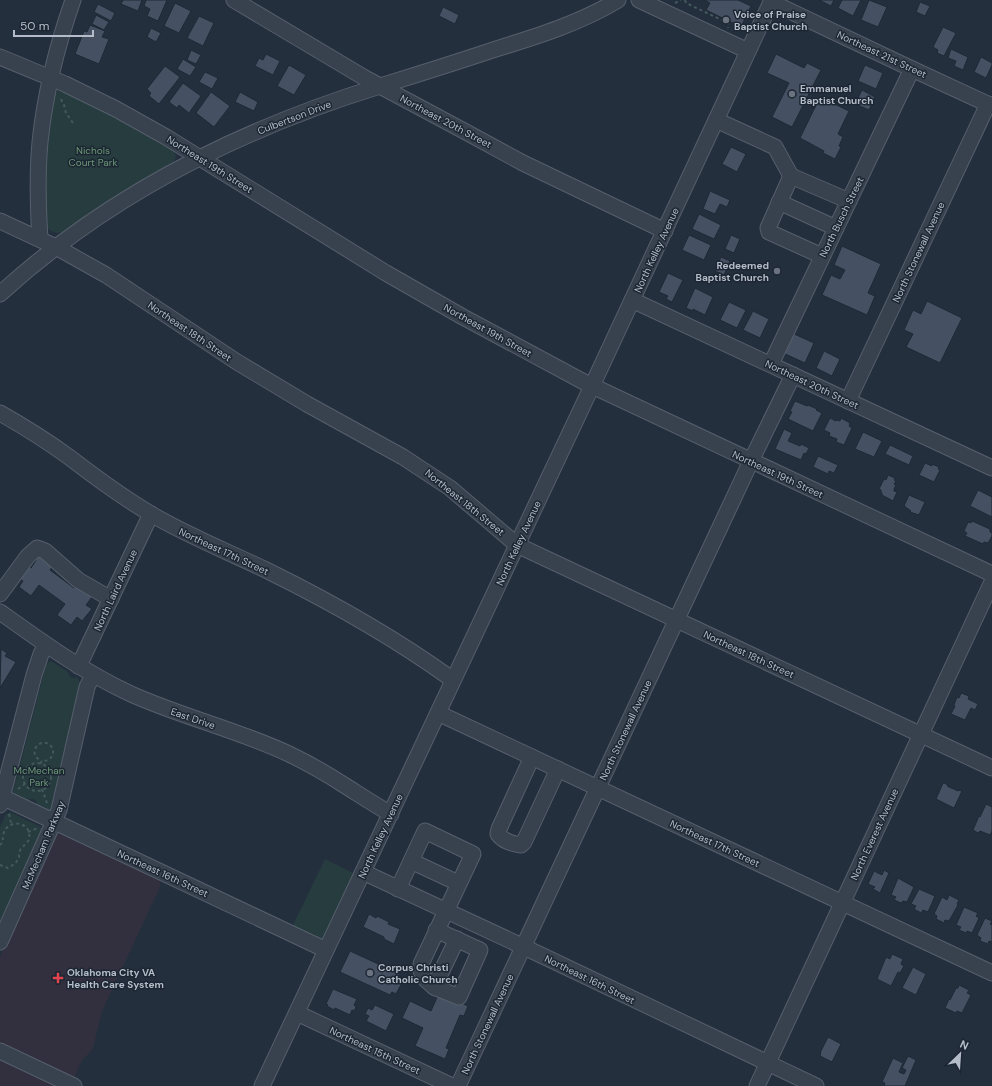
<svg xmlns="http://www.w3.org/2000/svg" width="992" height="1086" font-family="'DM Sans',sans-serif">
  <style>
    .medical { fill: #32303f }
    .green { fill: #263c3f }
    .building { fill: #455162; stroke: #1f2835 }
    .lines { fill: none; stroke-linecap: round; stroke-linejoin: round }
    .minor-casing { stroke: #565f6c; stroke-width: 17 }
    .path { stroke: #44595c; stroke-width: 2; stroke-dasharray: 3 3; stroke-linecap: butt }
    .minor { stroke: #38414e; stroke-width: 15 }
    .worship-dot { fill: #6b7280; stroke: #1d2633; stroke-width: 1.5 }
    .health-dot { fill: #e0444e; stroke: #1d2633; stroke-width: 1.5 }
    .labels { text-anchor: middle; stroke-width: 3; stroke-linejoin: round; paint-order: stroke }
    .poi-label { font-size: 10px; font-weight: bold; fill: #b4bcc9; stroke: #1d2633; text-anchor: start }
    .street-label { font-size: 10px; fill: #b4bcc9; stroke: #1d2633 }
    .park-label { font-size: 10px; fill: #6b9a76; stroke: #1d2633 }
  </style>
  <rect width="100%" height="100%" fill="#242f3e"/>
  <polygon class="medical" points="58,832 62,832 158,879 160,883 160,887 102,1011 93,1048 91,1051 82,1060 70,1086 0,1086 0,957 54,836 56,833"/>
  <g class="green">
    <path d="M59,90H62L123,119L174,151C177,156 176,159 172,163L126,190L63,232L57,233L51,231L47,228L46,225L45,208L46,147L49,120L55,93Z"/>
    <path d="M51,661L68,672L70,677L75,678L77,677L80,683L53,809C48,813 42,808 37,805V802L34,799H30L28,801L14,794L13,792L46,665L49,662Z"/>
    <polygon points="10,812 41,827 43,830 0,930 0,827 6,814"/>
    <polygon points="325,859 355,874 324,938 321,940 293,928 293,925"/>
  </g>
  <g class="building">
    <polygon points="123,0 142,0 138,11 121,4"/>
    <polygon points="146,0 167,0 158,21 147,16 150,9 144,6"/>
    <polygon points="704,0 738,0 751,6 741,27 706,10 710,3"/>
    <polygon points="819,0 834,0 831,6"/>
    <polygon points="842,0 861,0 853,16 838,8"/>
    <polygon points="869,0 887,7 878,27 861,20"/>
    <polygon points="920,2 930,6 925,16 916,12"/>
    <polygon points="175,3 191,11 179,33 164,26"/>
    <polygon points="98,4 115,13 111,21 94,12"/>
    <polygon points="443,7 459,15 455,24 439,16"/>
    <polygon points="96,15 109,22 104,30 92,24"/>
    <polygon points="199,16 214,23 203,46 187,38"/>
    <polygon points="90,25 105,31 102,37 109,39 99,64 75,54 84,31 87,32"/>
    <polygon points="943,27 956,33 944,56 937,53 938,50 933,47"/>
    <polygon points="151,28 161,33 156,42 147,37"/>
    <polygon points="951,49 968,57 963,70 954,66 956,61 948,58"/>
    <polygon points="191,50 201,55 196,64 187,60"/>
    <polygon points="266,54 280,61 273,75 255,66 259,58 263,60"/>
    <polygon points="776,54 804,68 807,63 821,70 792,127 772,117 789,83 767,73"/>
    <polygon points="981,57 992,63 992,65 986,78 974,72"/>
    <polygon points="183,59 196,67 190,76 177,69"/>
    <polygon points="289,65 306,75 294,95 277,86"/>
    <polygon points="865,65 883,73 876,89 858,81"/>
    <polygon points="165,66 180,77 159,104 149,96 151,93 147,89"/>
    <polygon points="205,72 218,78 212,89 199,82"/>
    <polygon points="183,83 201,96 189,113 179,105 177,108 169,102"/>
    <polygon points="862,90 875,97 869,110 855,104"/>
    <polygon points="211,92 230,106 214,127 196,113"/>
    <polygon points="240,92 258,102 254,111 235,102"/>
    <polygon points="820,97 849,111 838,134 843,137 839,146 841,147 835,159 823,153 824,151 800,138"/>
    <polygon points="731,147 746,154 737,172 722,164"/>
    <polygon points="710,191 730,200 727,207 720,204 715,214 703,209"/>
    <polygon points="699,214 721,225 714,239 692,229"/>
    <polygon points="689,235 711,245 704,260 682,250"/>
    <polygon points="731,235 740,239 734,253 725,249"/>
    <polygon points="842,246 881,264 868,293 875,296 867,315 822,295 831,275 840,279 845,270 834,265"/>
    <polygon points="721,257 730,261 724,275 715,271"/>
    <polygon points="668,273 683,280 672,302 666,299 668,296 659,292"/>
    <polygon points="695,288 713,297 705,315 693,309 693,311 686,308"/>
    <polygon points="927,301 962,318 940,363 906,347 913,334 904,330 913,310 921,314"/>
    <polygon points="729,302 746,310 737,328 720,320"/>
    <polygon points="753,311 769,319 760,338 743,330"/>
    <polygon points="792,333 814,343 805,363 783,353"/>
    <polygon points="824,351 840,359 832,376 816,368"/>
    <polygon points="795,401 807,406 808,405 817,409 816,410 822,413 813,431 788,419 792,412 790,411"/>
    <polygon points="830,418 836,421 837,420 840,421 841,418 850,423 849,426 852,428 844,445 836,442 837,439 829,436 830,433 824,430"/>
    <polygon points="784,429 792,433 788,441 800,446 801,444 809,448 806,454 804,453 801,460 775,449"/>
    <polygon points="863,432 882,441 874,457 855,449"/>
    <polygon points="890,445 913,456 909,465 885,454"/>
    <polygon points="818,456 838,465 834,473 829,471 828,474 813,467"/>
    <polygon points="925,463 932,466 932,464 939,467 938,469 940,470 934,482 919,475"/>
    <polygon points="888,475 895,478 894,480 896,481 894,484 896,485 894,489 894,491 897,492 893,501 882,495 882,493 881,492 881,490 879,489 884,479 886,480"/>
    <polygon points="978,490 992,497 992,517 970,506"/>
    <polygon points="909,495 925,502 919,515 910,512 911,511 904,506"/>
    <polygon points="972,521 990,529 990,532 992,533 992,536 988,543 984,542 983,544 965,536 967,533 964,531 968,522 971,523"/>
    <polygon points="40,554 54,564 50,570 74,588 79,582 95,593 86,605 92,609 82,621 77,617 71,625 57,615 65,604 39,585 31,596 19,587 23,581 15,576 24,563 31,568"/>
    <polygon points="1,649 7,653 5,656 16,662 0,688"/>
    <polygon points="961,693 969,696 968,699 978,704 975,710 971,708 965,720 951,714 955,706 954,705 957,697 959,698"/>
    <polygon points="943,783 944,783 948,785 947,786 958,791 958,790 962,791 954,808 936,799"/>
    <polygon points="986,804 992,807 992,831 990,835 980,831 978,833 973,830 979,816 980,817"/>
    <polygon points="884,870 889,873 880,893 873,889 875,887 868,884 874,871 882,875"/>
    <polygon points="898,878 914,887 907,902 903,901 901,903 894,900 896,897 891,895"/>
    <polygon points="919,889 935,896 928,912 923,910 921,913 914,909 916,906 911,904"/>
    <polygon points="949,895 959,900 957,904 958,905 949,921 945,920 944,923 936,919 937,916 934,914 942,897 947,900"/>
    <polygon points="964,907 978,913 976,916 979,918 972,933 967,931 966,933 959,930 961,927 956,925"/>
    <polygon points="369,914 376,918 377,916 389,922 388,924 400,929 394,944 384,939 384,937 363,927"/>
    <polygon points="985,918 992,921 990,924 992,925 992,942 989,941 988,944 980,941 981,938 977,935"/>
    <polygon points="350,951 400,974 399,976 404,979 396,994 392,992 390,995 340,972"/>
    <polygon points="892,954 903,959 901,964 904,966 900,973 898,972 891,986 877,979 886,957 890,959"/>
    <polygon points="913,967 926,974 916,995 902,988"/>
    <polygon points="959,985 969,990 967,993 971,995 962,1013 957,1011 956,1013 945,1008 949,999 950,1000 956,988 958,988"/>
    <polygon points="333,989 357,999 354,1005 356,1007 354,1011 352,1010 350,1015 335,1008 334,1010 327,1006 328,1005 326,1004"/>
    <polygon points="439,993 468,1006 464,1016 460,1015 446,1048 449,1049 445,1059 415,1046 423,1028 402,1018 410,1001 431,1011"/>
    <polygon points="375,1005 394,1014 386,1031 366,1021 369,1016 365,1014 368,1008 372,1010"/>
    <polygon points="828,1037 841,1044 832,1062 820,1056 821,1053 820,1053"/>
    <polygon points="908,1056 916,1060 905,1086 884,1086 885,1083 882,1082 893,1058 903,1063 899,1072 904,1074 906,1070 902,1068"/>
  </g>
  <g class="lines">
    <defs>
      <g id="minor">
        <polyline points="234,0 365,78 464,131 523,163 665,231"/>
        <polyline points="639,0 748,51"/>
        <polyline points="771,2 912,69 992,106"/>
        <polyline points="0,57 65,84 116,109 166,137 386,273 463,317 584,382 992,574"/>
        <polyline points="716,120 775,147 791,176"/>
        <polyline points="779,202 836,228"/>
        <polyline points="0,221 56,247 106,275 237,362 307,404 403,457 450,488 517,545 992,768"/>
        <path d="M40,239C38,207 37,174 40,142C45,93 57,46 73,0"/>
        <polyline points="822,256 769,232 768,228 791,176 849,201"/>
        <path d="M0,294C108,195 241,129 380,86C419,74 457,62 496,49C538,36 580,23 618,0"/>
        <polyline points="632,300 992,468"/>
        <polyline points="771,364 912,69"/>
        <polyline points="848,401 988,104"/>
        <path d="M0,413C23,426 47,441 69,457C95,477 122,497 151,514C188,536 229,552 268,571C333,603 395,638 453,680"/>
        <polyline points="0,594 28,556 37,548 45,551 78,580 111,599"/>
        <path d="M0,612C42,642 83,672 131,694C182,717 238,730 289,754C308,763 327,774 344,785C360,795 375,805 391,814"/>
        <polyline points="78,666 83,657 151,514"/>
        <polyline points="438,713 992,973"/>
        <path d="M532,757L499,829L498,834C503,841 513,844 521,845L524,842L558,769"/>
        <polyline points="0,796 326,950"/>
        <polyline points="0,805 34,675 41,654 46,645"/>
        <polyline points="411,861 458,883"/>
        <polyline points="363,872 524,947 816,1086"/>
        <polyline points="398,889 425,831 473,854 421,964 421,971 425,979 434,987 459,997 480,950 436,930"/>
        <polyline points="0,942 59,810 87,687 93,675"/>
        <polyline points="434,987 457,939"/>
        <polyline points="297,1013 452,1086"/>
        <polyline points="0,1051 74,1086"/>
        <polyline points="262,1086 592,386 772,0"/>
        <polyline points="458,1086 751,461 793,375"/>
        <polyline points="757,1086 992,582"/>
      </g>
    </defs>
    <use href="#minor" class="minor-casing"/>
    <g class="path">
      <polyline points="685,0 686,3 728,23 728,28"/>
      <polyline points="675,3 681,0"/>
      <polyline points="61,99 64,105 66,113 73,123"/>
      <circle cx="37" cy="777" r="14"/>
      <path d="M40,764L42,761C50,761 54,756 53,749C43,732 24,754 42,761"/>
      <polyline points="18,789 25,784"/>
      <polyline points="42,789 47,803"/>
      <polyline points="9,814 11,823"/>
      <polyline points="28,832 38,828"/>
      <path d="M0,845L3,842C0,817 33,819 29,839C27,845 21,846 20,851C19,853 19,855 19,857C17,863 13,865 8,868L0,865"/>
    </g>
    <use href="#minor" class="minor"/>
  </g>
  <g class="worship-dot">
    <circle cx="726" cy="20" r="4"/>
    <circle cx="792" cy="94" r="4"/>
    <circle cx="777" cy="271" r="4"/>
    <circle cx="370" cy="973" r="4"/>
  </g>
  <path class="health-dot" d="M56 972h4v4h4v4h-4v4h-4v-4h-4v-4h4z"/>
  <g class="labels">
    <g class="poi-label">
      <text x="734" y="18">Voice of Praise<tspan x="734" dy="12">Baptist Church</tspan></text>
      <text x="800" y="92">Emmanuel<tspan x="800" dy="12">Baptist Church</tspan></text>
      <text x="769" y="269" text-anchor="end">Redeemed<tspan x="769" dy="12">Baptist Church</tspan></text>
      <text x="378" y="971">Corpus Christi<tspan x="378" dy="12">Catholic Church</tspan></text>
      <text x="67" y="976">Oklahoma City VA<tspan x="67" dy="12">Health Care System</tspan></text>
    </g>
    <g class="street-label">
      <text transform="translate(882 54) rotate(25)" y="4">Northeast 21st Street</text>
      <text transform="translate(294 117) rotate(-21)" y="4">Culbertson Drive</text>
      <text transform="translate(446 121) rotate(28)" y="4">Northeast 20th Street</text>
      <text transform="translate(210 164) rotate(32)" y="4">Northeast 19th Street</text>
      <text transform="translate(841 217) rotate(-64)" y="4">North Busch Street</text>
      <text transform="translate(656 250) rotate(-65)" y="4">North Kelley Avenue</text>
      <text transform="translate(918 252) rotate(-65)" y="4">North Stonewall Avenue</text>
      <text transform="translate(488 330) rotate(29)" y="4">Northeast 19th Street</text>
      <text transform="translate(190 331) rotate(34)" y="4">Northeast 18th Street</text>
      <text transform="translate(812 384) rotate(25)" y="4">Northeast 20th Street</text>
      <text transform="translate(778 474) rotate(25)" y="4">Northeast 19th Street</text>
      <text transform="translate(465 502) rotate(39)" y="4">Northeast 18th Street</text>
      <text transform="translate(518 543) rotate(-65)" y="4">North Kelley Avenue</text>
      <text transform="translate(224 551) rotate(25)" y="4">Northeast 17th Street</text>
      <text transform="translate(115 590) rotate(-65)" y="4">North Laird Avenue</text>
      <text transform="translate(749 654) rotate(25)" y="4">Northeast 18th Street</text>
      <text transform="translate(193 718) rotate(19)" y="4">East Drive</text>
      <text transform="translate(625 730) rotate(-65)" y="4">North Stonewall Avenue</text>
      <text transform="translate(874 834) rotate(-65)" y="4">North Everest Avenue</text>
      <text transform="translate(380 836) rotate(-65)" y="4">North Kelley Avenue</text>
      <text transform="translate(715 843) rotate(25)" y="4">Northeast 17th Street</text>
      <text transform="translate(43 845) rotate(-67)" y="4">McMecham Parkway</text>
      <text transform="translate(163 873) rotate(25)" y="4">Northeast 16th Street</text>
      <text transform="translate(590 979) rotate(26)" y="4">Northeast 16th Street</text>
      <text transform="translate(487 1024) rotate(-65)" y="4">North Stonewall Avenue</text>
      <text transform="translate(375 1050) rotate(25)" y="4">Northeast 15th Street</text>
    </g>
    <g class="park-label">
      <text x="93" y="154">Nichols<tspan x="93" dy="12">Court Park</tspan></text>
      <text x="39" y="774">McMechan<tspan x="39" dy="12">Park</tspan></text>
    </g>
  </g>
  <g transform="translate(960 1054) rotate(25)" stroke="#1d2633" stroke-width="3" paint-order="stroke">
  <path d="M0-3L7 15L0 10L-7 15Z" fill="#b4bcc9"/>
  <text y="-6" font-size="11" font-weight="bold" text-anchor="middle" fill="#b4bcc9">N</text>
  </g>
  <path d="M14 30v6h79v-6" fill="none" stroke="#b4bcc9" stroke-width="2"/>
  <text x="20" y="30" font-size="12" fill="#b4bcc9" stroke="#1d2633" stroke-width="3" paint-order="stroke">50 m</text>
</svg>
